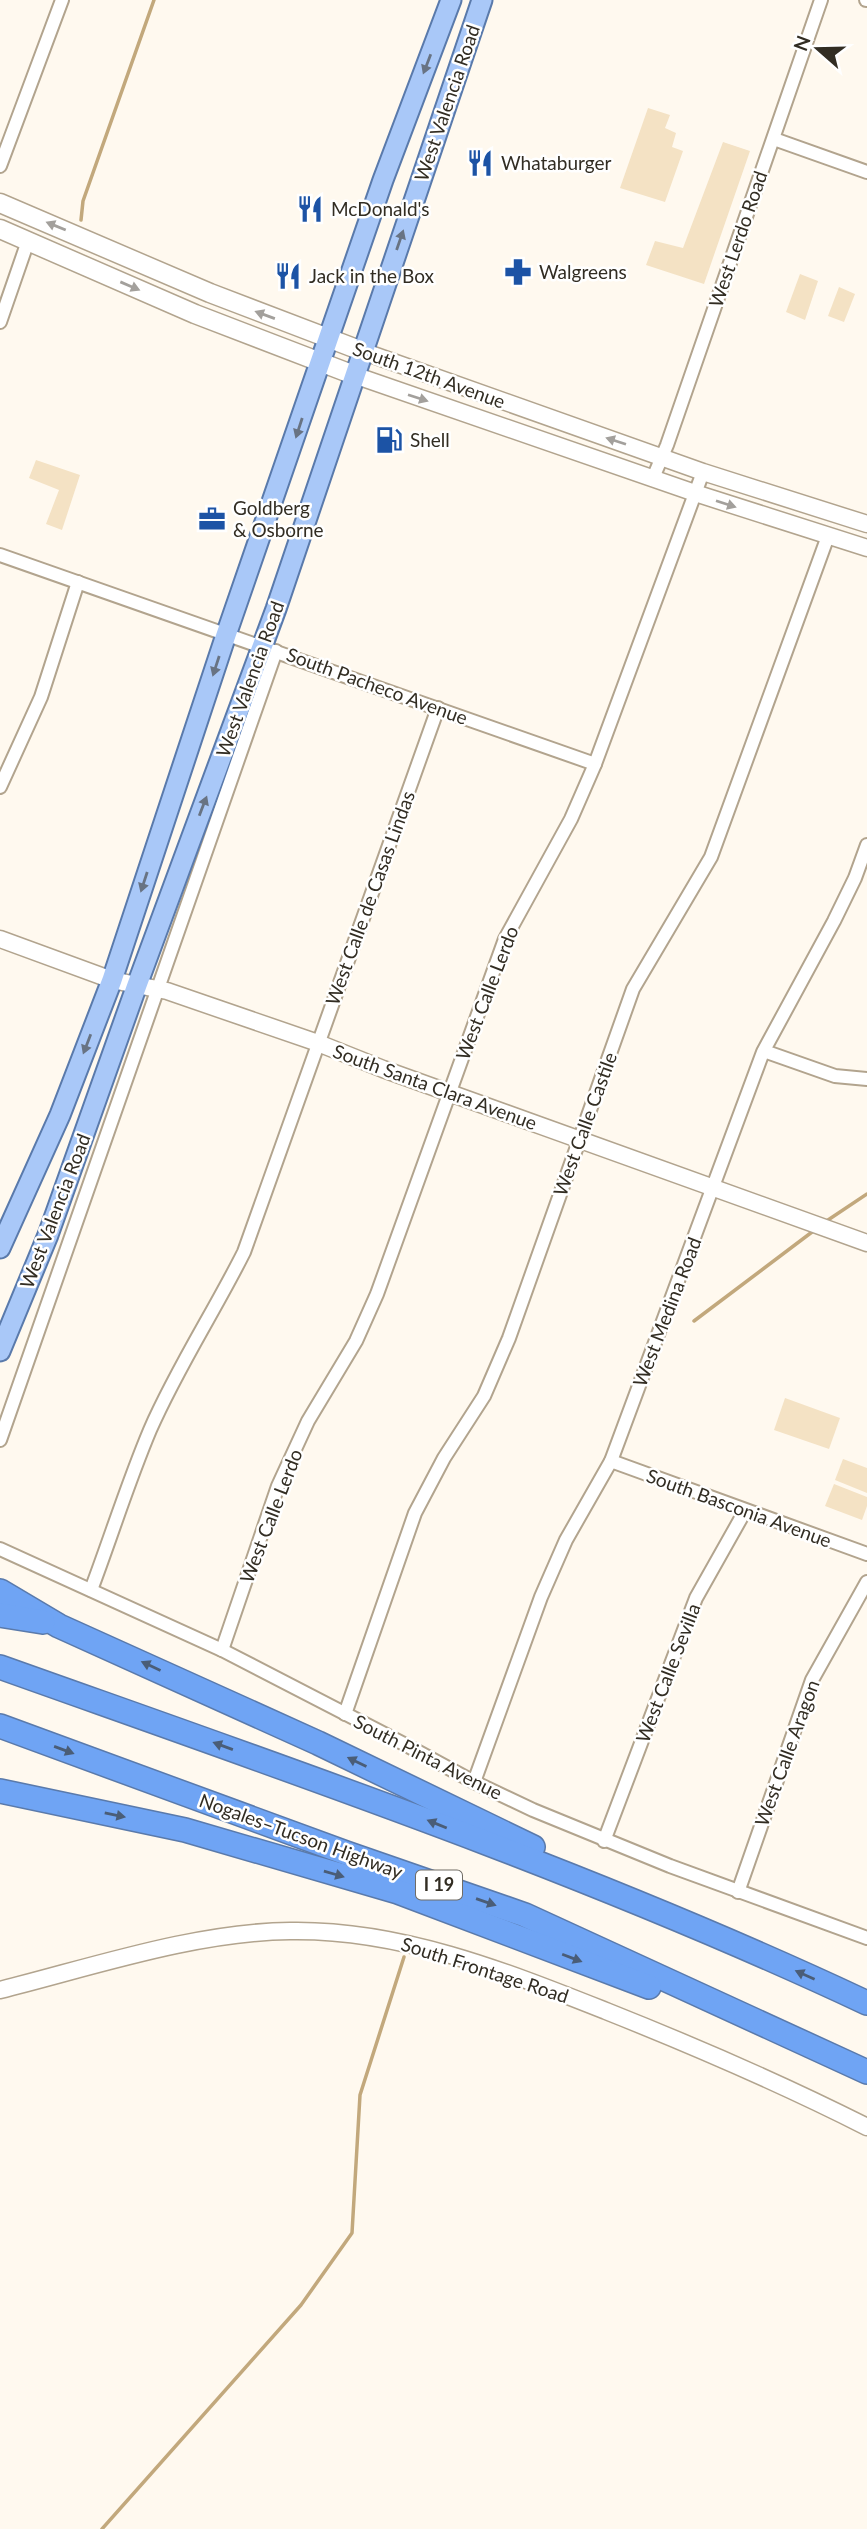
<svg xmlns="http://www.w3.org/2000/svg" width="867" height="2529" font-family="Lato,sans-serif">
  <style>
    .green { fill: #f4e2c4 }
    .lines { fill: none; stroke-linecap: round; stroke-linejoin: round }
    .stream { stroke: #c2a87c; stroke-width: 3.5 }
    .minor-casing { stroke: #b2a48e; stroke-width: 16 }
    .tertiary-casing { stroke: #b2a48e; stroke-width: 19 }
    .secondary-casing { stroke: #b2a48e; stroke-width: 21 }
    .primary-casing { stroke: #5a7aab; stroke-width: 23 }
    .motorway-casing { stroke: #5a7aab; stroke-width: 26 }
    .minor { stroke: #fff; stroke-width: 12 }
    .tertiary { stroke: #fff; stroke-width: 16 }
    .secondary { stroke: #fff; stroke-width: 18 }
    .primary { stroke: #a9c8f8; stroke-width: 19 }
    .motorway { stroke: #6fa4f4; stroke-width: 23 }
    .oneway { fill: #687383 }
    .oneway2 { fill: #a3a09c }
    .oneway3 { fill: #4a5d77 }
    .labels { text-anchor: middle; stroke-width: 5; stroke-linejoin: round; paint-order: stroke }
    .shield { fill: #fff; stroke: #706c65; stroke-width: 2 }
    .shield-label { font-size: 18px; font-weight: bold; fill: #322d23 }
    .street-label { font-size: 19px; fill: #322d23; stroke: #fff }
    .poi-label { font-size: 19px; fill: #322d23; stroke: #fff; text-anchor: start }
  </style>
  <rect width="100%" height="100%" fill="#fff9ef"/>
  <g class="green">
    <polygon points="648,108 670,115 665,128 676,133 672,147 683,151 665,202 620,188"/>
    <polygon points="723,142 750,151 704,284 646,265 655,241 683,248"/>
    <polygon points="800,274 818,281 805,320 786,312"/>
    <polygon points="839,287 855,294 844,322 828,316"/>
    <polygon points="36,460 80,475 62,530 46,524 59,490 29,478"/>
    <polygon points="785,1398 840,1418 829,1449 774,1430"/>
    <polygon points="843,1459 867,1468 867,1493 835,1480"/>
    <polygon points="834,1484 867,1497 867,1506 862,1520 825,1506"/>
  </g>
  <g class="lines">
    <g class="stream">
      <polyline points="81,220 83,201 154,0"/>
      <polyline points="825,1222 867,1194"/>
      <polyline points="694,1321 816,1229"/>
      <polyline points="102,2529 301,2305 352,2233 360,2095 404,1957"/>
    </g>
    <defs>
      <g id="minor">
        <polyline points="866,0 867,0"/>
        <polyline points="774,139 867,172"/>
        <polyline points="0,166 62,0"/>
        <polyline points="0,322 28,241"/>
        <polyline points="653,478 667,445 821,0"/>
        <polyline points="0,555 595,764"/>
        <polyline points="0,787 41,697 78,582"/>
        <polyline points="764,1051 835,1076 867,1079"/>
        <polyline points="0,1440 276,651"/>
        <polyline points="611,1461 867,1554"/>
        <polyline points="0,1549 222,1650 404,1744 474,1782 533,1810 670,1866 867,1938"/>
        <path d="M91,1590C111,1537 128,1482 150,1430C177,1368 214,1312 244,1252L438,708"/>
        <polyline points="222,1650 278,1486 308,1421 356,1341 377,1294 505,939 571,819 595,764 703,472"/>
        <polyline points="345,1714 415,1513 444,1458 484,1396 509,1338 633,989 711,857 828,536"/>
        <polyline points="474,1782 541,1597 566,1540 611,1461 763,1052 834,921 855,878 867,845"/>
        <polyline points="604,1841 696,1598 745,1511"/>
        <polyline points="738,1892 812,1680 867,1582"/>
      </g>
      <g id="tertiary">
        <polyline points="362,351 703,472 867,524"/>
        <polyline points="354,375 695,493 867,548"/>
        <polyline points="0,939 112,980 167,991 318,1043 383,1069 867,1243"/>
        <path d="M0,1990C92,1967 195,1932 290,1931C400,1929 505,1971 606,2011C694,2046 782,2084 867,2127"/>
      </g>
      <g id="secondary">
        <polyline points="0,203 210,293 362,351"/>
        <polyline points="0,229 195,314 354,375"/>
      </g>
      <g id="primary">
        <polyline points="0,1248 60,1115 112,980 226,635 383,180 451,0"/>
        <polyline points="0,1351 48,1235 137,985 276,609 482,0"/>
      </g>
      <g id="motorway">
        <polyline points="0,1591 59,1626 318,1743 533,1847"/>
        <polyline points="0,1615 43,1622"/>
        <path d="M0,1667C292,1771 586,1871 867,2003"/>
        <polyline points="0,1726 346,1853 525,1915 867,2072"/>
        <polyline points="0,1791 185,1830 398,1892 649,1987"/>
      </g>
    </defs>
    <use href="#minor" class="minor-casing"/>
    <use href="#tertiary" class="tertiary-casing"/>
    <use href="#secondary" class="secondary-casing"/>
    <use href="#primary" class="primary-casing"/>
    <use href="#motorway" class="motorway-casing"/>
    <use href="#minor" class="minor"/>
    <use href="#tertiary" class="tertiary"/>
    <use href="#secondary" class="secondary"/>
    <use href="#primary" class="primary"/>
    <use href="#motorway" class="motorway"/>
  </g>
  <defs><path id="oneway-solid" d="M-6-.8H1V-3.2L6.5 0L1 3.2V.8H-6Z" transform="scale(1.75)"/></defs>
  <g class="oneway">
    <use href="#oneway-solid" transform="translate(427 64) rotate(111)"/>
    <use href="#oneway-solid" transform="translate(400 240) rotate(-71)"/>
    <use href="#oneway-solid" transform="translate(299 428) rotate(108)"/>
    <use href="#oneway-solid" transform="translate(216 666) rotate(108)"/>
    <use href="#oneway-solid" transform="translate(203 806) rotate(-69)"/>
    <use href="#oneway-solid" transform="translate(144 882) rotate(108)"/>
    <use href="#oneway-solid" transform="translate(87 1044) rotate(111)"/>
  </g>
  <g class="oneway2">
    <use href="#oneway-solid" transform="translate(56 226) rotate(-158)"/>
    <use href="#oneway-solid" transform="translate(130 286) rotate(23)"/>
    <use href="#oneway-solid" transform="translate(265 315) rotate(-160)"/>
    <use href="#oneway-solid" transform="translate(418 398) rotate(18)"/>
    <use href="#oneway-solid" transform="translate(616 441) rotate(-162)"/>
    <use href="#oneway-solid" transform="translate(726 504) rotate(18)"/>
  </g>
  <g class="oneway3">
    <use href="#oneway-solid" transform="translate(151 1666) rotate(-155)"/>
    <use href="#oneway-solid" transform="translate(223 1746) rotate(-160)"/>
    <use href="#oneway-solid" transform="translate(64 1750) rotate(20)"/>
    <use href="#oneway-solid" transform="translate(357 1762) rotate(-154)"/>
    <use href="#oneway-solid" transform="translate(115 1815) rotate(12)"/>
    <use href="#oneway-solid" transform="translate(437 1824) rotate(-158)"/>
    <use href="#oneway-solid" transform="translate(334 1874) rotate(16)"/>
    <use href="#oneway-solid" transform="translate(486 1902) rotate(19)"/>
    <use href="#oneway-solid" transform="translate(572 1958) rotate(21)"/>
    <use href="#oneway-solid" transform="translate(805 1975) rotate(-156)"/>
  </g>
  <defs>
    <symbol id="restaurant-bare" viewBox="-9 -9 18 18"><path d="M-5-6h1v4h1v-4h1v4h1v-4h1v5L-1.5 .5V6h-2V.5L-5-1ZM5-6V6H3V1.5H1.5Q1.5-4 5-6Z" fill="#1c53a5" stroke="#fff" stroke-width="2.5" paint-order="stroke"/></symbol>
    <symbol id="pharmacy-bare" viewBox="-9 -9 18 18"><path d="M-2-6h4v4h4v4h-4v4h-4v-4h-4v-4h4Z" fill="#1c53a5" stroke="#fff" stroke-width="2.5" paint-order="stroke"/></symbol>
    <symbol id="fuel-bare" viewBox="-9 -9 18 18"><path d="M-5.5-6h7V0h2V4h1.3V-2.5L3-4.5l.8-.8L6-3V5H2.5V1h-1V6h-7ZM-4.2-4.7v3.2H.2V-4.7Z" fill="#1c53a5" stroke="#fff" stroke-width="2.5" paint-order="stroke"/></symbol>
    <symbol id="office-bare" viewBox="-9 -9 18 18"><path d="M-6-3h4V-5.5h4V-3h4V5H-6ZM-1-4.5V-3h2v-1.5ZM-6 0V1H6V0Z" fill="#1c53a5" stroke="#fff" stroke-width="2.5" paint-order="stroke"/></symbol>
  </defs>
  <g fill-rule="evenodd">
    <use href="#restaurant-bare" x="461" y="144" width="38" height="38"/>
    <use href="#restaurant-bare" x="291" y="190" width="38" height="38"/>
    <use href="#pharmacy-bare" x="499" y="253" width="38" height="38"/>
    <use href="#restaurant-bare" x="269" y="257" width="38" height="38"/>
    <use href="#fuel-bare" x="370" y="421" width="38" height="38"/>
    <use href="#office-bare" x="193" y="500" width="38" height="38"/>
  </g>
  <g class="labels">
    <rect class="shield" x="416" y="1870.5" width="46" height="29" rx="5"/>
    <g class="shield-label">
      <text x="439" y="1891">I 19</text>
    </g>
    <g class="street-label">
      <text transform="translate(447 103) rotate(-71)" y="7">West Valencia Road</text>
      <text transform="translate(738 239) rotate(-71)" y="7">West Lerdo Road</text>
      <text transform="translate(429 375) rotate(20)" y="7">South 12th Avenue</text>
      <text transform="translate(250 679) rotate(-70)" y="7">West Valencia Road</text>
      <text transform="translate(377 686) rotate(20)" y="7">South Pacheco Avenue</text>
      <text transform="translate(370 898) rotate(-70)" y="7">West Calle de Casas Lindas</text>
      <text transform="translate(487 993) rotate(-69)" y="7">West Calle Lerdo</text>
      <text transform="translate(435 1087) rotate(20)" y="7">South Santa Clara Avenue</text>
      <text transform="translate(585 1124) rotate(-70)" y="7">West Calle Castile</text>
      <text transform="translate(55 1211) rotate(-69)" y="7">West Valencia Road</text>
      <text transform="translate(667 1312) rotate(-69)" y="7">West Medina Road</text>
      <text transform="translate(739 1508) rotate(20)" y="7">South Basconia Avenue</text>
      <text transform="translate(271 1516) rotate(-69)" y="7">West Calle Lerdo</text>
      <text transform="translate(668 1673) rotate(-69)" y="7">West Calle Sevilla</text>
      <text transform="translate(787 1753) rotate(-70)" y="7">West Calle Aragon</text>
      <text transform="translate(428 1757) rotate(27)" y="7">South Pinta Avenue</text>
      <text transform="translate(301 1836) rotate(20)" y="7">Nogales–Tucson Highway</text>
      <text transform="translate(485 1970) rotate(18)" y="7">South Frontage Road</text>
    </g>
    <g class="poi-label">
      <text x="501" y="170">Whataburger</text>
      <text x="331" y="216">McDonald's</text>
      <text x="539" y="279">Walgreens</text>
      <text x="309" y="283">Jack in the Box</text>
      <text x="410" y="447">Shell</text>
      <text x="233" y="515">Goldberg<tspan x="233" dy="22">&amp; Osborne</tspan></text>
    </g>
  </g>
  <g transform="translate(818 49) rotate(290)" stroke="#ffffff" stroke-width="5" paint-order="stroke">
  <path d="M0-5L12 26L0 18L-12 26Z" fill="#322d23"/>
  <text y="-10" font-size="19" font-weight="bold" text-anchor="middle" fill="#322d23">N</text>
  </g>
</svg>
